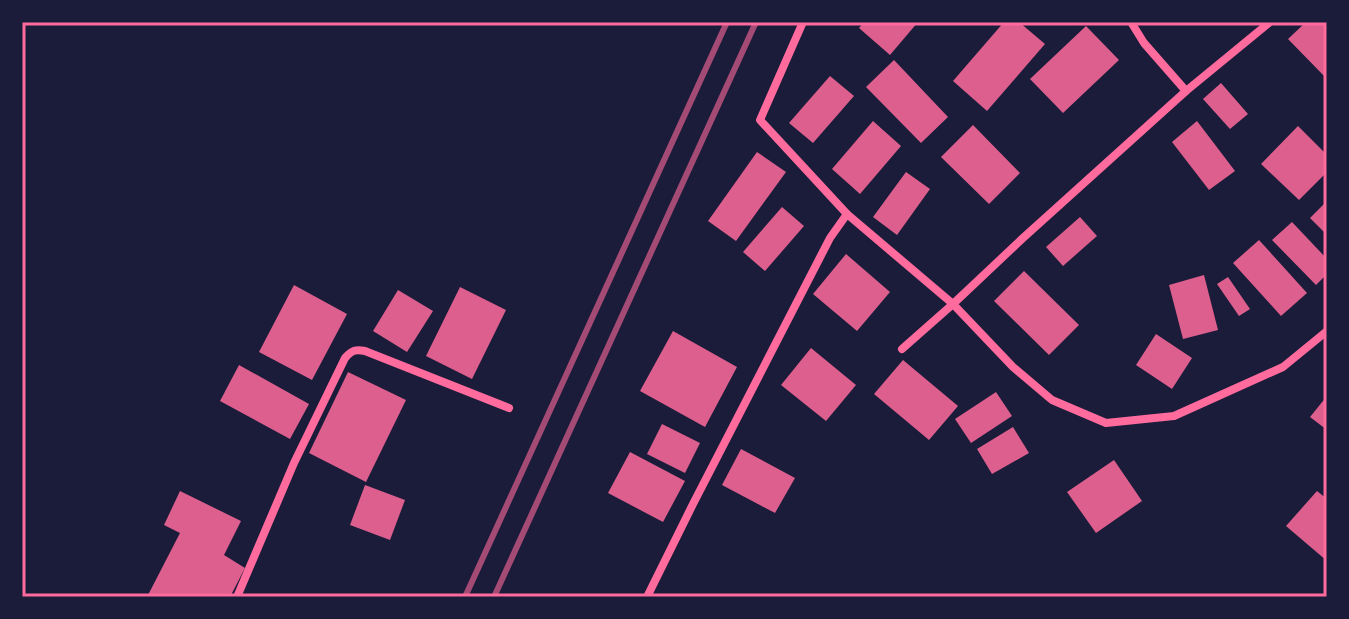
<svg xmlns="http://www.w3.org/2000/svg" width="1349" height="619" font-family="Jost,sans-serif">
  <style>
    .building { fill: #dd5f8e }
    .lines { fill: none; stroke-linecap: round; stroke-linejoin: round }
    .minor { stroke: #ff6b9d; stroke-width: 8 }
    .rail { stroke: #a44b75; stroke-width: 6 }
    .neatline { fill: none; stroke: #ff6b9d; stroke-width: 3 }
  </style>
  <rect width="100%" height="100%" fill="#1b1b3a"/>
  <g class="building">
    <polygon points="864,22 918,22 890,55 859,28"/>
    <polygon points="1004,22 1019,22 1045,44 987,111 953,81"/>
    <polygon points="1306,22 1323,22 1327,26 1327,79 1288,39"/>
    <polygon points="1086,26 1119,60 1063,113 1030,79"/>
    <polygon points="894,60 948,117 921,143 866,87"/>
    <polygon points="830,76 854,96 813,143 789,123"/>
    <polygon points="1221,83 1248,114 1230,129 1203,99"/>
    <polygon points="873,121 901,146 860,194 832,169"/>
    <polygon points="1197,121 1235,171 1209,190 1172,142"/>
    <polygon points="973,125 1020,173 989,204 941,157"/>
    <polygon points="1298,126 1327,155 1327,172 1299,200 1261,164"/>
    <polygon points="757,152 786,172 736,241 708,221"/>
    <polygon points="906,172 930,189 897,235 873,217"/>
    <polygon points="1327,201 1327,235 1310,218"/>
    <polygon points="782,207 804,226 765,271 743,252"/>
    <polygon points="1080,217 1097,236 1063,266 1046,247"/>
    <polygon points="1292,222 1327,259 1327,274 1316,285 1272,240"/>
    <polygon points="1259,240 1307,293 1281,316 1233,263"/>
    <polygon points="846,254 890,292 857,331 813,294"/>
    <polygon points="1024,271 1079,325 1049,355 994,301"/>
    <polygon points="1204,275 1218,330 1183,339 1169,285"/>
    <polygon points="1228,277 1250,309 1239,316 1217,284"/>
    <polygon points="294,285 347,314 312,380 259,352"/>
    <polygon points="460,287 506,310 472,379 426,356"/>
    <polygon points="398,290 433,311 407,352 373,331"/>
    <polygon points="673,331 737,367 705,427 640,391"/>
    <polygon points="1156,334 1192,358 1172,389 1136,365"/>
    <polygon points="811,348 856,385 826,421 781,385"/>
    <polygon points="903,360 958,406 929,440 874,394"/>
    <polygon points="239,365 309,404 290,439 220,401"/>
    <polygon points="348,372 406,400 366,482 309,453"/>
    <polygon points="996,392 1012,416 971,443 955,419"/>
    <polygon points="1327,396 1327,430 1310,417"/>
    <polygon points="662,424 700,443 685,473 647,454"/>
    <polygon points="1013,427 1029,453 992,474 977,449"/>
    <polygon points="741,449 795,478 775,513 722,485"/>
    <polygon points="630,452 685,481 663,522 608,493"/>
    <polygon points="1114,460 1142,501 1096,533 1067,492"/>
    <polygon points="365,485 405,500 390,540 350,525"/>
    <polygon points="180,491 241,521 224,555 245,568 230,597 147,597 180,533 164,525"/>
    <polygon points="1317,491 1327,499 1327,561 1286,526"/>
  </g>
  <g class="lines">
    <g class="minor">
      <polyline points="803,22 760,120 847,214"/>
      <polyline points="1131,22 1144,43 1186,91"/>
      <polyline points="902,349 953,304 1013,367 1052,400 1106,423 1174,416 1283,367 1327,331"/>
      <path d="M237,597L294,463L345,358C352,350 356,349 365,351L509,408"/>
      <polyline points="647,597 693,504 830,238 847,214 953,304 1023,238 1186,91 1270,22"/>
    </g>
    <g class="rail">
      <polyline points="465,597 727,22"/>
      <polyline points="494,597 756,22"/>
    </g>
  </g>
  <rect width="1349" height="619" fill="none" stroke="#1b1b3a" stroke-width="48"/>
  <rect x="24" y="24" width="1301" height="571" class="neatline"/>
</svg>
